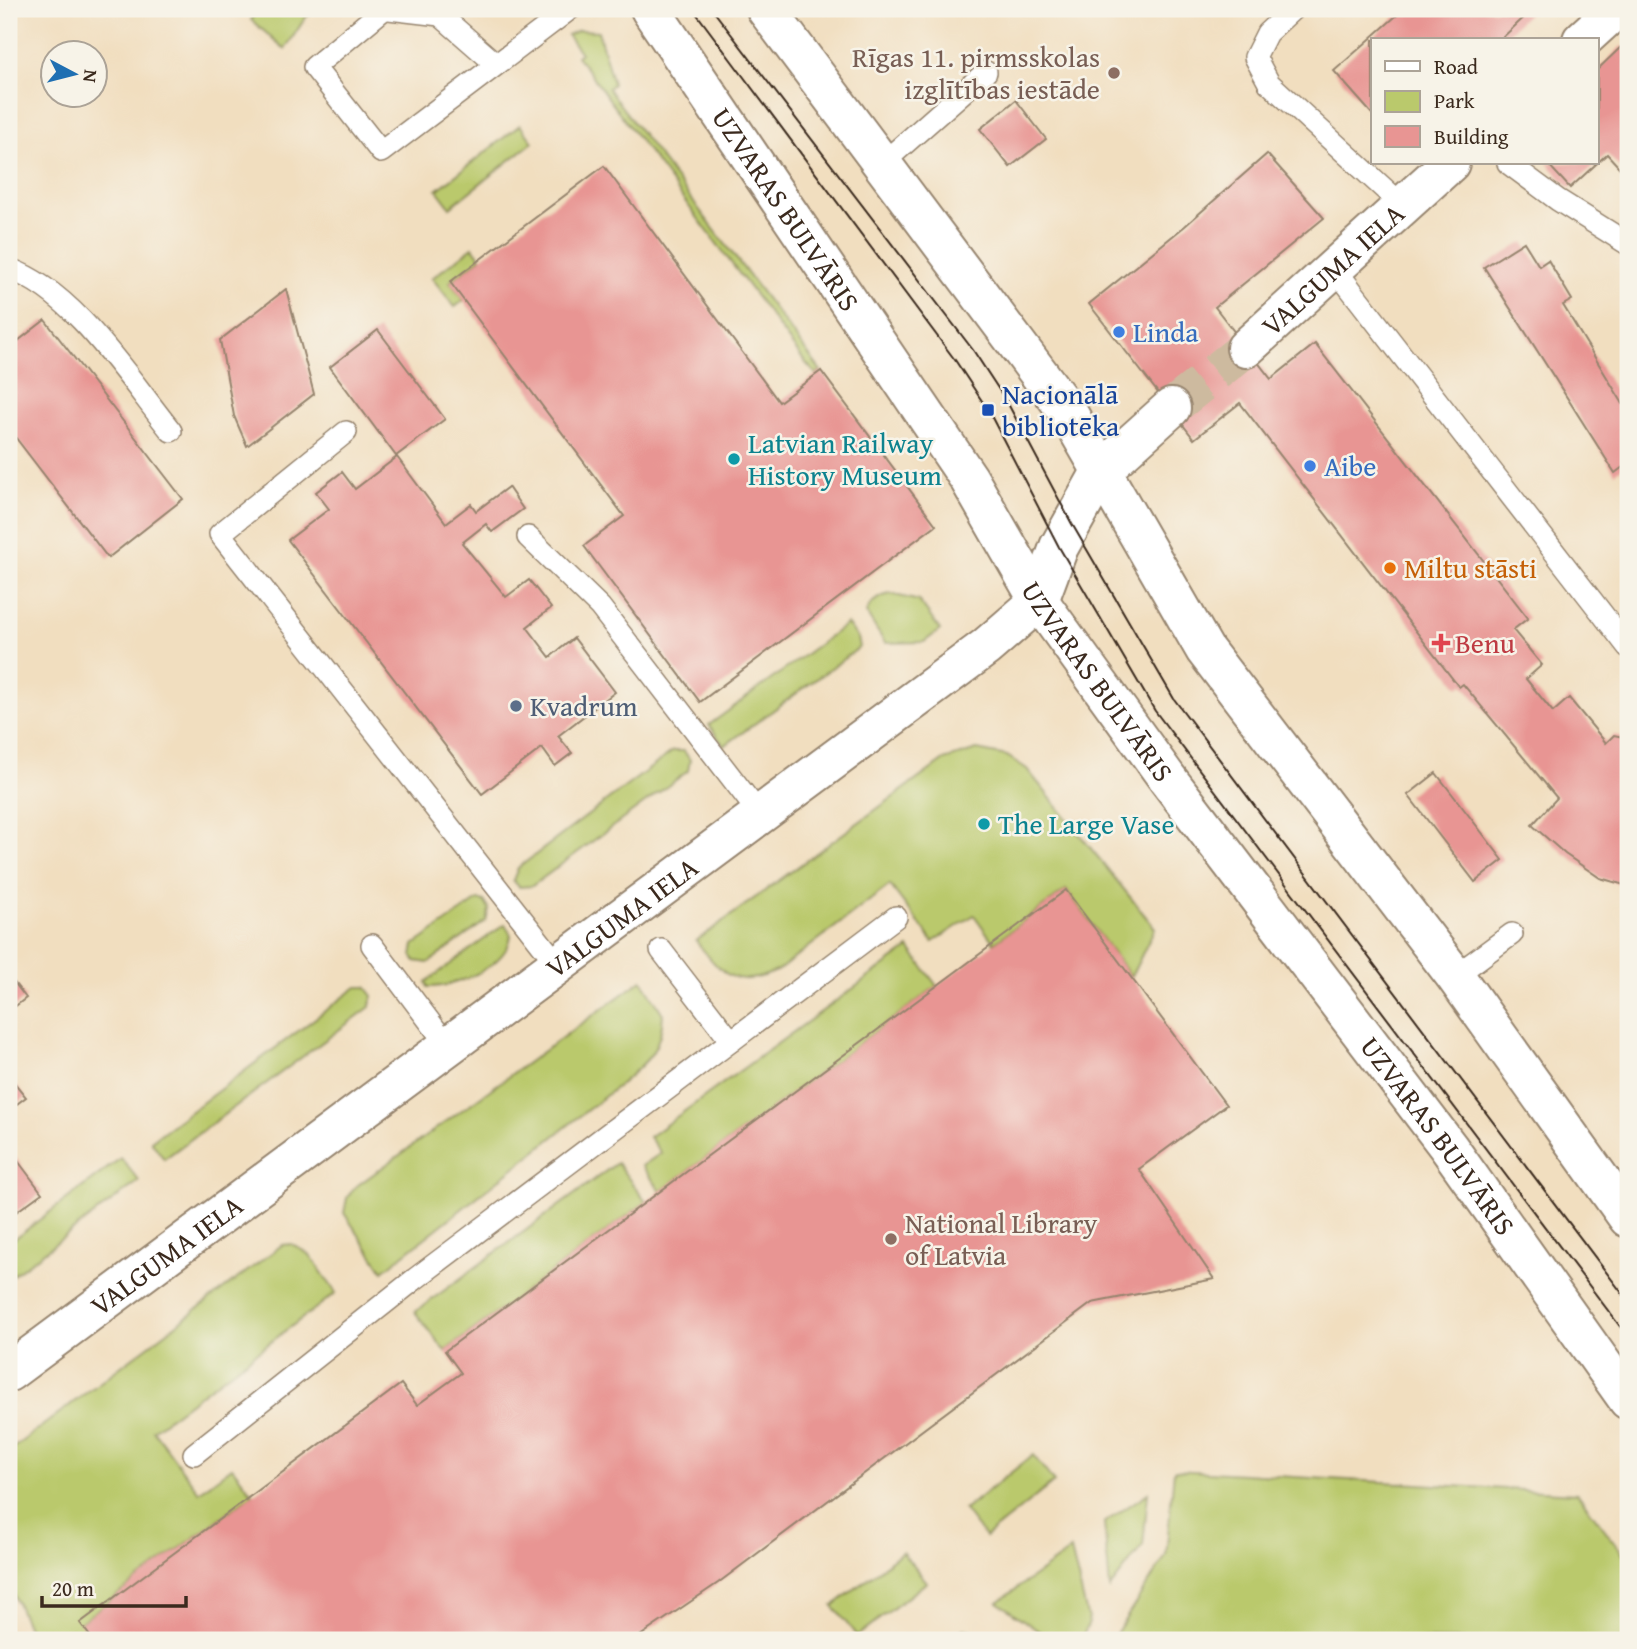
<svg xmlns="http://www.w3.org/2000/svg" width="1637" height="1649" font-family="'Gentium Book Plus',serif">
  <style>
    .green { fill: #bac96c; stroke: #7a7a45; stroke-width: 2 }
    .building { fill: #e89593 }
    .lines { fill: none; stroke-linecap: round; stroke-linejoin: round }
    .minor-tunnel { stroke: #cdba9f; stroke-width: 38; stroke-dasharray: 38 19; stroke-linecap: butt }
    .service-casing { stroke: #96846e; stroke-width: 24 }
    .minor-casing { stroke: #96846e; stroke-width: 42 }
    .tertiary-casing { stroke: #96846e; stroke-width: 42 }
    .secondary-casing { stroke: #96846e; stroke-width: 42 }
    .service { stroke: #fff; stroke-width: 21 }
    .minor { stroke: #fff; stroke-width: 38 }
    .tertiary { stroke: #fff; stroke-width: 38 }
    .secondary { stroke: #fff; stroke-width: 38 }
    .tram { stroke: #3b2a1e; stroke-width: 2 }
    .education-dot { fill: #8d6e63; stroke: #f7f3e8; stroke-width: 2.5 }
    .shop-dot { fill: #3f7fe0; stroke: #f7f3e8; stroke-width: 2.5 }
    .transit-dot { fill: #1a4fb4; stroke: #f7f3e8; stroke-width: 2.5 }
    .culture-dot { fill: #0f9aa8; stroke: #f7f3e8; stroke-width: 2.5 }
    .food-dot { fill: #e8710a; stroke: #f7f3e8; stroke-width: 2.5 }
    .health-dot { fill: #e0444e; stroke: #f7f3e8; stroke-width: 2.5 }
    .service-dot { fill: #5c6f8a; stroke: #f7f3e8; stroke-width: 2.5 }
    .labels { text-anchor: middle; stroke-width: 5; stroke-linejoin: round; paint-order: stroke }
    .education-label { font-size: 28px; fill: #785e54; stroke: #f7f3e8; text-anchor: end }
    .street-label { font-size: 28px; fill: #3b2a1e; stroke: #f7f3e8 }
    .shop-label { font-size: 28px; fill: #366cbe; stroke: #f7f3e8; text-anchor: start }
    .transit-label { font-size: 28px; fill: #164399; stroke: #f7f3e8; text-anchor: start }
    .culture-label { font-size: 28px; fill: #0d838f; stroke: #f7f3e8; text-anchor: start }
    .food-label { font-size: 28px; fill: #c56008; stroke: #f7f3e8; text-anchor: start }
    .health-label { font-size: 28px; fill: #be3a42; stroke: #f7f3e8; text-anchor: start }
    .service-label { font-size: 28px; fill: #4e5e75; stroke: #f7f3e8; text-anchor: start }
  </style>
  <rect width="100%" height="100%" fill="#f7f3e8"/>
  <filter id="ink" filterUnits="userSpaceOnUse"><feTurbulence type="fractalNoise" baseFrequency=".0143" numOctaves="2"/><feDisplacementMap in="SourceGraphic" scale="14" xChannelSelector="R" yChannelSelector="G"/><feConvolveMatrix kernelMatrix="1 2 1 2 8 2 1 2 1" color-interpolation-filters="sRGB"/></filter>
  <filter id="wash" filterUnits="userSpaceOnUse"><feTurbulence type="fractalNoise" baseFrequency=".00686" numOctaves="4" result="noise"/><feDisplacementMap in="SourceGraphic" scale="28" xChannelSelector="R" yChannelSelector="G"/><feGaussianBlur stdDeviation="1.57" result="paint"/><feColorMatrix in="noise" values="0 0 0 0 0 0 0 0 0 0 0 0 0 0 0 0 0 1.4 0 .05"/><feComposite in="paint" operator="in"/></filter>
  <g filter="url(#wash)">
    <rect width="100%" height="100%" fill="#f1debf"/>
    <g class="green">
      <polygon points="257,9 317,9 306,17 285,49 251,20"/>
      <polygon points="579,30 598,31 613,84 608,88 612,94 821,371 816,374 805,362 577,56 581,53 567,35"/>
      <polygon points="520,125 533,142 450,207 437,190"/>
      <polygon points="473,247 481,258 450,282 464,300 455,307 432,278"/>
      <path d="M891,594L919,601L940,630L924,642L885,643L866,613C870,602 880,596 891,594Z"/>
      <polygon points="847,624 858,638 860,647 724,746 709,725"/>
      <path d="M977,750L1007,756L1027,769L1155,928L1131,977L1066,890L994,943L974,915L933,942L890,885L779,970C735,990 723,976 696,941L944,760Z"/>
      <polygon points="673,751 684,751 690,760 688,771 532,886 519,887 513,880 518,868"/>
      <polygon points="478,900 484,901 489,909 486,921 428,963 415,961 412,955 414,945"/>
      <path d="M505,924L511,935C508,965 456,988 428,987L426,982Z"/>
      <polygon points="909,948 937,986 661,1191 642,1166 661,1153 649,1137"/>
      <path d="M642,980L663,1014C661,1053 646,1062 618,1086L383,1271L344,1213L347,1198L354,1188Z"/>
      <polygon points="357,987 366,987 373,996 370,1007 164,1159 151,1141"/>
      <polygon points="121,1158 139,1181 13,1275 9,1269 9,1243"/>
      <polygon points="617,1163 646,1202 445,1351 415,1312"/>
      <polygon points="292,1244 310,1255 336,1293 153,1430 199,1492 232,1467 253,1494 81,1622 93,1640 33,1640 9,1584 9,1451 282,1245"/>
      <polygon points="1033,1455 1054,1482 985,1537 964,1510"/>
      <polygon points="1174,1470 1577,1493 1628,1560 1628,1640 1112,1640 1166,1556"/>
      <polygon points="1148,1493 1143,1545 1110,1588 1104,1523"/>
      <polygon points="1071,1550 1089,1623 1081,1640 1051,1640 998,1602"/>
      <polygon points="902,1552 927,1582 857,1636 833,1606"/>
      <polygon points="963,1629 964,1629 1008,1640 949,1640"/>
    </g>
    <g id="blocks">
      <g class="building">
        <polygon points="1404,9 1533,9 1500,40 1373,40 1373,115 1334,71"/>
        <polygon points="1622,46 1628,52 1628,177 1607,154 1570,188 1547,163 1597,163 1597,70"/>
        <polygon points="1016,100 1046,139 1010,167 980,129"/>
        <polygon points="1267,154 1324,218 1215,307 1271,379 1315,344 1528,618 1513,630 1542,665 1526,679 1553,712 1569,698 1606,743 1614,735 1628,738 1628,886 1600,878 1565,854 1532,825 1557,798 1463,684 1459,687 1240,403 1194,439 1089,304 1185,226"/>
        <polygon points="604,166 779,402 821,371 936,525 700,702 584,546 624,516 450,282"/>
        <polygon points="1524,242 1539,266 1548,260 1572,300 1563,305 1628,412 1628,474 1623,467 1615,473 1484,267"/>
        <polygon points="286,289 314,394 247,446 234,416 220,340"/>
        <polygon points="45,320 183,499 108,558 9,429 9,348"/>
        <polygon points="378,330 445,419 396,456 330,367"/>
        <polygon points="397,457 446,523 471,504 476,511 508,487 523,509 492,532 486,524 462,543 506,597 529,580 551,608 527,627 550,657 574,638 615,692 558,736 572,753 555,766 542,748 482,794 288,540 329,509 316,492 342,472 355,489"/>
        <polygon points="1436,773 1503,860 1475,882 1408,795"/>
        <polygon points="1066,890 1226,1105 1139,1169 1214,1279 1092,1303 718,1583 634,1640 93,1640 80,1623 401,1384 417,1405 461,1373 445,1351"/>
        <polygon points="9,976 26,998 9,1011"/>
        <polygon points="9,1076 26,1097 9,1110"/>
        <polygon points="9,1149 42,1193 9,1217"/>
      </g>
    </g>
  </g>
  <g filter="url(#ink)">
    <use href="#blocks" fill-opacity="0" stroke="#96846e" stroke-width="2"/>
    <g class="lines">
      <polyline class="minor-tunnel" points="1171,408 1246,348"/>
      <defs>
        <g id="service">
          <polyline points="384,9 314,67 381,152 570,9"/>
          <polyline points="389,9 440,15 496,64"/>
          <polyline points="1293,9 1267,33 1255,57 1269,83 1403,206"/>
          <polyline points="884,162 986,72"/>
          <polyline points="1508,163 1558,200 1628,244"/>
          <path d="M9,269C74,291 128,378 171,431"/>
          <polyline points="1335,269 1628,647"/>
          <polyline points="346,432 220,534 558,965"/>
          <polyline points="528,537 600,607 761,816"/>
          <polyline points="372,945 448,1046"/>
          <polyline points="661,950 731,1041"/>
          <polyline points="1455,976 1512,934"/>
          <polyline points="194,1454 415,1279 896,917"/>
        </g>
        <g id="minor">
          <polyline points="1582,40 1616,9"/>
          <path id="s1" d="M1246,348L1450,163"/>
          <polyline points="1102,470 1171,408"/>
        </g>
        <g id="tertiary">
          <path id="s2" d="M9,1372L986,647L1039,601L1059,547L1102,470"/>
        </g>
        <g id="secondary">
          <path id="s3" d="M650,9L969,479L1039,601L1167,778L1449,1148L1628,1400"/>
          <polyline points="766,9 1067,411 1205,650 1455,976 1628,1218"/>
        </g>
      </defs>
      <use href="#service" class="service-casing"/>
      <use href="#minor" class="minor-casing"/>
      <use href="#tertiary" class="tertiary-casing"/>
      <use href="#secondary" class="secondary-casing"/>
      <use href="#service" class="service"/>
      <use href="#minor" class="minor"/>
      <use href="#tertiary" class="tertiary"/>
      <use href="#secondary" class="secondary"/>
      <g class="tram">
        <polyline points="693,9 955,360 988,410 1059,547 1155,711 1628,1337"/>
        <polyline points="712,9 973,350 1007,402 1072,524 1174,699 1628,1301"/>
      </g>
    </g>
  </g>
  <g class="education-dot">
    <circle cx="1114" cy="73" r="7"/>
    <circle cx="891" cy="1239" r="7"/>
  </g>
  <g class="shop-dot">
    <circle cx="1119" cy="332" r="7"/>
    <circle cx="1310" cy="466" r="7"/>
  </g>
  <rect class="transit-dot" x="981" y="403" width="14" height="14" rx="3.5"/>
  <g class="culture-dot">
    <circle cx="734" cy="459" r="7"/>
    <circle cx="984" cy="824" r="7"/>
  </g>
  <circle class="food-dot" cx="1390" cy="568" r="7"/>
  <path class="health-dot" d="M1437.5 632.5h7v7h7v7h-7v7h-7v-7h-7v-7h7z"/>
  <circle class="service-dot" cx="516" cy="706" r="7"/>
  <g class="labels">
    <g class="education-label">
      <text x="1100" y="67">Rīgas 11. pirmsskolas<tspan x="1100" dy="32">izglītības iestāde</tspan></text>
      <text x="905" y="1233" text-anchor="start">National Library<tspan x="905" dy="32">of Latvia</tspan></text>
    </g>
    <g class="street-label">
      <text dy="10" stroke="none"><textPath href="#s3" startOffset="242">UZVARAS BULVĀRIS</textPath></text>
      <text dy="10" stroke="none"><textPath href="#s1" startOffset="117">VALGUMA IELA</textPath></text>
      <text dy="10" stroke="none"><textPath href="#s3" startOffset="808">UZVARAS BULVĀRIS</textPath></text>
      <text dy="10" stroke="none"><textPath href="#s2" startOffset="763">VALGUMA IELA</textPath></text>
      <text dy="10" stroke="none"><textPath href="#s3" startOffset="1376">UZVARAS BULVĀRIS</textPath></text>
      <text dy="10" stroke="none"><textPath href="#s2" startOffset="196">VALGUMA IELA</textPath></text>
    </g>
    <g class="shop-label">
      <text x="1133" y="342">Linda</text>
      <text x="1324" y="476">Aibe</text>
    </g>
    <g class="transit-label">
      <text x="1002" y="404">Nacionālā<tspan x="1002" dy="32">bibliotēka</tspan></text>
    </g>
    <g class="culture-label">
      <text x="748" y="453">Latvian Railway<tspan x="748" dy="32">History Museum</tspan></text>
      <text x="998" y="834">The Large Vase</text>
    </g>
    <g class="food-label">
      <text x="1404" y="578">Miltu stāsti</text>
    </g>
    <g class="health-label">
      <text x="1455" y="653">Benu</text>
    </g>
    <g class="service-label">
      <text x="530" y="716">Kvadrum</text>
    </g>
  </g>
  <rect width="1637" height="1649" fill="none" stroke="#f7f3e8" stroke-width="35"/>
  <rect x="1371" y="38" width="228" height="126" fill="#f7f3e8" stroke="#aca397" stroke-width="2"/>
  <rect x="1385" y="61" width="35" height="10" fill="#ffffff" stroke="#aca397" stroke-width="2"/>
  <text x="1434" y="74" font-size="21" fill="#3b2a1e">Road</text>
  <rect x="1385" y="91" width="35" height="21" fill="#bac96c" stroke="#aca397" stroke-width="2"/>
  <text x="1434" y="108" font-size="21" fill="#3b2a1e">Park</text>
  <rect x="1385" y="126" width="35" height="21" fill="#e89593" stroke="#aca397" stroke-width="2"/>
  <text x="1434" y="144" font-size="21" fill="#3b2a1e">Building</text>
  <g transform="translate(74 74) rotate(97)"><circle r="33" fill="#f7f3e8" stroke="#aca397" stroke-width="2"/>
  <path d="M0-5L12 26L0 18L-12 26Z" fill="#1f6fb2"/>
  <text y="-10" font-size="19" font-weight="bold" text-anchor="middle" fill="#3b2a1e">N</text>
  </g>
  <path d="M42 1596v10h144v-10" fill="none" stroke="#3b2a1e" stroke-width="3.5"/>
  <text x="52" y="1596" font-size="21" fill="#3b2a1e" stroke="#f7f3e8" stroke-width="5" paint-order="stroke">20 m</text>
</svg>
